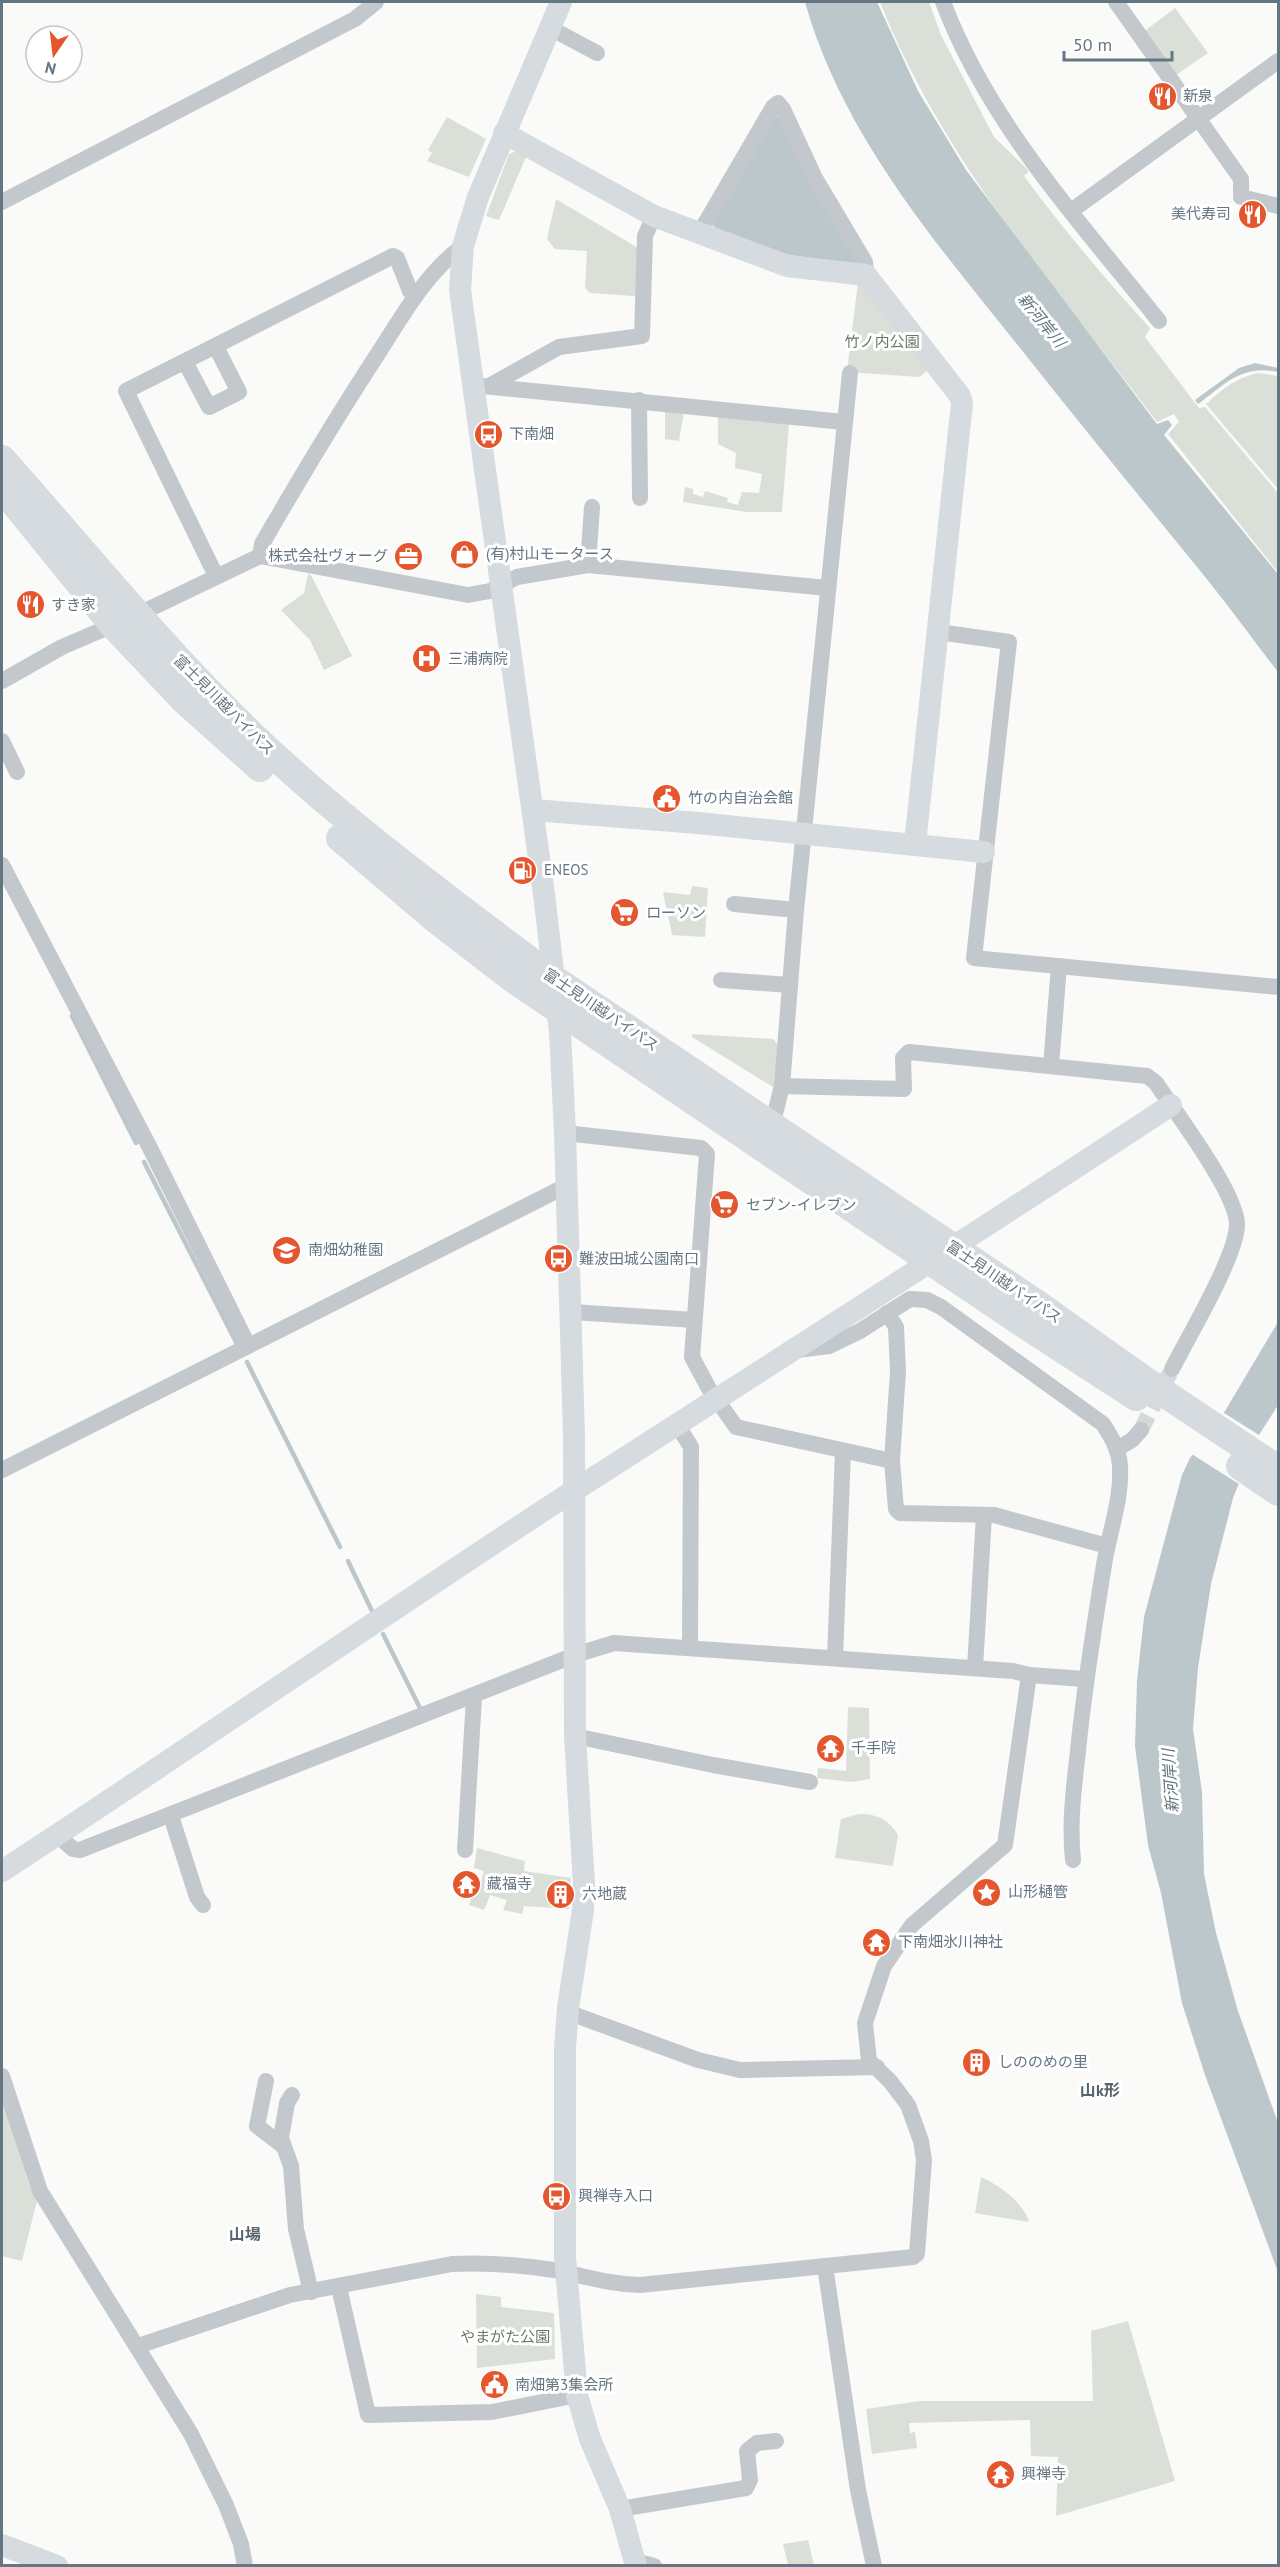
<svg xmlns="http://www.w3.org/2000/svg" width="1280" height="2567" font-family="'PT Sans','Noto Sans JP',sans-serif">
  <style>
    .green { fill: #dadfd7 }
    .water { fill: #bbc7cb }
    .pier { fill: #fafaf8 }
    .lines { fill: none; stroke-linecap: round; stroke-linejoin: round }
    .stream { stroke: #bbc7cb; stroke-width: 4.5 }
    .street-tunnel { stroke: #d5d9db; stroke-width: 16; stroke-dasharray: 16 8; stroke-linecap: butt }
    .street { stroke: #c3c8cc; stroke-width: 16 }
    .secondary { stroke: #d6dbdf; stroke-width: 22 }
    .highway { stroke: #d6dbdf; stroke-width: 28 }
    .labels { text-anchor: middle; stroke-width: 6; stroke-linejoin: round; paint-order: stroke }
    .poi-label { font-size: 15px; fill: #657683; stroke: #fff; text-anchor: start }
    .park-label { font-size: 15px; fill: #687a64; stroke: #fff }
    .street-label { font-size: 15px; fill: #657683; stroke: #fff }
    .water-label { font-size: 16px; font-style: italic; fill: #60757c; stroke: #fff }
    .neighbourhood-label { font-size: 16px; font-weight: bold; fill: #57646e; stroke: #fff }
  </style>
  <rect width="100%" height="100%" fill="#fafaf8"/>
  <g class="green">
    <path d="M880,2H929L941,35L994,137L1029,171L1024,176C1063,229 1105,279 1150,328L1145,337L1199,408L1205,407L1278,493V572L1168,434L1179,422L1174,414L1157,422C1056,288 942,159 880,2Z"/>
    <polygon points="1175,8 1208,53 1169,80 1138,36"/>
    <polygon points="447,117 486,139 469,177 427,161 432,153 428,150"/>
    <polygon points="516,151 526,157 499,220 486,216 509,154"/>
    <polygon points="556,199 638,248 637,294 634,296 590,293 585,288 587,251 555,249 547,239"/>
    <polygon points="858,282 937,363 919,377 847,372"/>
    <path d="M1259,373L1278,376V489L1206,404C1222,390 1236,377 1259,373Z"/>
    <polygon points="665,410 684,412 679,441 665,439"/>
    <polygon points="718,416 789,424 782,512 747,512 683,502 685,487 693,489 693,494 703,497 705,491 728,498 727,502 738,505 742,492 759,493 762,474 735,468 736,453 718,444"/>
    <polygon points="308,574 311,575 352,656 324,670 310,640 281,610 304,593"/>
    <polygon points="692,886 708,888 705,937 672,935 663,892 690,895"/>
    <polygon points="692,1034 773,1039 779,1046 776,1089 692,1037"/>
    <polygon points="848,1707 869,1708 870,1779 851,1782 817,1778 818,1768 846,1771"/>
    <path d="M859,1814C877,1814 888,1819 898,1835L893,1866L835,1858L841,1819Z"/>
    <polygon points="477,1848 525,1861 524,1871 571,1878 569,1909 524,1906 522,1914 503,1910 507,1900 490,1895 484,1910 469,1905 473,1893 478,1894 484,1871 474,1868"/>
    <polygon points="2,2098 28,2182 37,2201 22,2261 2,2256"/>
    <path d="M981,2177C999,2185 1024,2203 1029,2222L975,2213Z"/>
    <polygon points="476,2294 501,2297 501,2307 554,2313 555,2359 477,2368"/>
    <polygon points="1128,2321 1175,2481 1056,2516 1058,2457 1031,2456 1030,2420 909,2423 910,2433 915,2432 917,2448 872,2454 866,2409 920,2401 1093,2401 1091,2331"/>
    <polygon points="808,2540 814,2565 788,2565 783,2544"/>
  </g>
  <g class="water">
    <path d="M805,2H877L918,91L966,170L1157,424L1168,420L1172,425L1164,435L1278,574V672C1254,641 1231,609 1206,578C1145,503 1084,429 1024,353C938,245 843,137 805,2Z"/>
    <polygon points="773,116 780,117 858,261 856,264 789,255 715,228 712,221"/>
    <path d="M1255,363L1278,368V372C1242,364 1225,384 1198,404L1195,400L1239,368Z"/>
    <polygon points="1278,1322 1278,1405 1259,1435 1233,1498 1211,1584 1198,1668 1193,1729 1202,1792 1204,1874 1216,1933 1238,2011 1278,2123 1278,2272 1205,2075 1182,2003 1161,1893 1148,1845 1135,1746 1137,1681 1144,1617 1182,1475 1190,1458 1225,1411"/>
  </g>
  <polygon class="pier" points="1221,1411 1262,1437 1242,1486 1190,1453"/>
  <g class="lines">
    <g class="stream">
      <polyline points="72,1016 136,1143"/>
      <polyline points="144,1162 237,1344"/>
      <polyline points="247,1362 340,1547"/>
      <polyline points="348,1561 372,1611"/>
      <polyline points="383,1634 422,1712"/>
    </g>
    <polyline class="street-tunnel" points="1141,1430 1172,1369"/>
    <g class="street">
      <path d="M943,2C989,124 1079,220 1159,321"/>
      <polyline points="1116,2 1241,179 1241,197 1278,206"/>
      <polyline points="550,28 597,53"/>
      <polyline points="2,202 355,19 376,2"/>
      <polyline points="1071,211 1278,61"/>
      <polyline points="699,234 773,107 778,103 783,109 815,178 865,262 866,275"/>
      <polyline points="185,362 209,407 239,392 216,347"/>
      <polyline points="472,385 844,422"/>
      <polyline points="489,386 559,347 642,336 645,236 654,216"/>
      <polyline points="639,400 640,498"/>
      <path d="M260,556L262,544C300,478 339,413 381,349C404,313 428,271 463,246"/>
      <polyline points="588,565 592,507"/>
      <polyline points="216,576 126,391 393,256 397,258 410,291 415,297"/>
      <polyline points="939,632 1009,642 974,958 1278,987"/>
      <polyline points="2,681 62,647 139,614 260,556 468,595 490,591 517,577 588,565 828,588"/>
      <polyline points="2,741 17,772"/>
      <polyline points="2,865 150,1148 248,1345"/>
      <polyline points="734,904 796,910"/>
      <polyline points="721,980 790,985"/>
      <polyline points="1051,1066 1059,966"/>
      <path d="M782,1086L904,1089L903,1058L909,1052L1147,1076L1156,1083C1176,1113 1236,1192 1237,1224C1237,1256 1188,1337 1172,1369"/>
      <polyline points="772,1126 782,1086 796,910 850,373"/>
      <polyline points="565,1133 701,1148 707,1154 692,1357 708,1387 736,1427 892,1461"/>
      <polyline points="572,1312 694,1320"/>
      <polyline points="887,1313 896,1327 898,1371 892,1461 896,1509 900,1513 994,1515 1107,1546"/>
      <path d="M797,1350L829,1346L860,1331L910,1299L927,1300L941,1307L1103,1424C1112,1438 1119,1450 1120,1466C1122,1500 1109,1532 1104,1565C1094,1627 1084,1688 1078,1751C1074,1787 1069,1823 1073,1860"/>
      <polyline points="678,1426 691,1447 690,1648"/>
      <polyline points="1117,1449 1132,1440 1141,1430"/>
      <polyline points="2,1470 568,1185"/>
      <polyline points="835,1658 843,1451"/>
      <polyline points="975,1668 984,1515"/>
      <polyline points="575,1736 713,1765 810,1782"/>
      <polyline points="171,1816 197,1897 203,1905"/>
      <polyline points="57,1835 73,1849 80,1850 575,1655 614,1643 1013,1671 1029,1675 1085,1679"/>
      <polyline points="465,1850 474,1697"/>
      <polyline points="567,2012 698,2060 740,2070 877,2067"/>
      <polyline points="2,2076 40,2191 191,2434 226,2505 241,2544 245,2566"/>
      <polyline points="266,2081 257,2126 283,2146"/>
      <polyline points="292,2095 287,2103 281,2138 291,2166 296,2229 311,2292"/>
      <polyline points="825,2266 858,2490 874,2566"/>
      <polyline points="339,2287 368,2415 492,2412 577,2395"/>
      <path d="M138,2346L290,2295L452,2264C486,2262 520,2265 554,2270C584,2276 608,2284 640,2285L913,2257L917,2254L924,2160L921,2141L908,2105L890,2081L869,2061L865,2023L884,1966L912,1925L1005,1845L1029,1675"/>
      <polyline points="620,2509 746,2488 750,2480 747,2451 757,2443 776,2441"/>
      <polyline points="635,2561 654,2566"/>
    </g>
    <g class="secondary">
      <polyline points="561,2 478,197 463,246 460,290 544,894 560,1032 565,1133 574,1435 575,1736 584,1884 583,1910 568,2008 565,2048 565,2257 577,2395 590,2439 620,2509 636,2566"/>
      <polyline points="504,133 654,216 787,266 866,275 960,396 962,403 915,844"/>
      <polyline points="533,810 698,823 984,852"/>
      <path d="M2,1871C194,1746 382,1615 575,1490C774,1362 974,1235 1171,1105"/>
      <polyline points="2,2545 57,2566"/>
    </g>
    <g class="highway">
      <path d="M2,459C84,551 162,648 251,734C345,824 450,900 554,979L1033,1301L1140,1377L1278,1469"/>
      <polyline points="2,488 113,625 185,701 260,768"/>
      <polyline points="340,838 439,922 513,979 1016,1319 1136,1397"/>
      <polyline points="1240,1466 1278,1492"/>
    </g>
  </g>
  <defs>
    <symbol id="restaurant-disc" viewBox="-11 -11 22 22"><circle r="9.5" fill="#e4572e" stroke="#fff"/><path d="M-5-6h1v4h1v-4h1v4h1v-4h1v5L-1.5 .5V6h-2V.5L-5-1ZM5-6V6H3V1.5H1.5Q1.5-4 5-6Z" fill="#fff"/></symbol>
    <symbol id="bus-disc" viewBox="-11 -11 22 22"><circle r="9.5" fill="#e4572e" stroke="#fff"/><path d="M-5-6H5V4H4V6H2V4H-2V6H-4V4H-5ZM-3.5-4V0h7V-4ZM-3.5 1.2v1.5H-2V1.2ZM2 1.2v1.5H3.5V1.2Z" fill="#fff"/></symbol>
    <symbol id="shop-disc" viewBox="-11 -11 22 22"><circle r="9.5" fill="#e4572e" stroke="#fff"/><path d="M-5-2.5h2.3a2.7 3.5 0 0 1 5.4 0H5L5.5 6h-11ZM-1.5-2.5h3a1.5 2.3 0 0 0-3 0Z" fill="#fff"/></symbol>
    <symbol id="office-disc" viewBox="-11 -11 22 22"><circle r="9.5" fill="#e4572e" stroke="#fff"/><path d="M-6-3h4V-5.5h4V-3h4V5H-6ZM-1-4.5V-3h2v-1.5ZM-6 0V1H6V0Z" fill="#fff"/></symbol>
    <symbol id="hospital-disc" viewBox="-11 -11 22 22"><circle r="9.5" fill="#e4572e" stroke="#fff"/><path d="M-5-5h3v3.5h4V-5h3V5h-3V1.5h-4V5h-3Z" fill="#fff"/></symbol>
    <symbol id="civic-disc" viewBox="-11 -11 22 22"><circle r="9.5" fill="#e4572e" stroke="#fff"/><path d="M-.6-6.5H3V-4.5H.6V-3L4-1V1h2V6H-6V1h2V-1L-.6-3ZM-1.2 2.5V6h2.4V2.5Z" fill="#fff"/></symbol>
    <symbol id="fuel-disc" viewBox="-11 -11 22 22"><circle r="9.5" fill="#e4572e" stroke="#fff"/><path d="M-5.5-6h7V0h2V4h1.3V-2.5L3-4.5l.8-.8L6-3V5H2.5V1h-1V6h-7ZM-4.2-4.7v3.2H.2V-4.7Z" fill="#fff"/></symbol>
    <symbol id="supermarket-disc" viewBox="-11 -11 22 22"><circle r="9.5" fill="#e4572e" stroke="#fff"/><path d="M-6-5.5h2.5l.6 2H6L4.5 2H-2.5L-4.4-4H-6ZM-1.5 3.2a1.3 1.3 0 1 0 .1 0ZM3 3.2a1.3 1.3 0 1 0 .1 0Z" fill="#fff"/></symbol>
    <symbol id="school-disc" viewBox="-11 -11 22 22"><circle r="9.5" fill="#e4572e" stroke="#fff"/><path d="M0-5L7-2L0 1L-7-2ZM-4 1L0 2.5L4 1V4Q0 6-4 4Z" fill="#fff"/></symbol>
    <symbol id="temple-disc" viewBox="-11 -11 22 22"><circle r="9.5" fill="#e4572e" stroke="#fff"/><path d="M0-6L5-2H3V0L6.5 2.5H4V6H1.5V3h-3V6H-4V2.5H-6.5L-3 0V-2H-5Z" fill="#fff"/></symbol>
    <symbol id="sight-disc" viewBox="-11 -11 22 22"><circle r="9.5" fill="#e4572e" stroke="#fff"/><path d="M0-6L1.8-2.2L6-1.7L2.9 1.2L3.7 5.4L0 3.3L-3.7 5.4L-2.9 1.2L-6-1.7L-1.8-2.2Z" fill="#fff"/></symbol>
    <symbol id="building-disc" viewBox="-11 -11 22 22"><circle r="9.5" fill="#e4572e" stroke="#fff"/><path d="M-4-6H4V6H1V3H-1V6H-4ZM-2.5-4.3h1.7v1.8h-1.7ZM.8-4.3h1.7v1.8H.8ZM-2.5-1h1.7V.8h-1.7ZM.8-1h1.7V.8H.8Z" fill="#fff"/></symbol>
  </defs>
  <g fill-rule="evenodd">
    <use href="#restaurant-disc" x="1146" y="80" width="33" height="33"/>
    <use href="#restaurant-disc" x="1236" y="198" width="33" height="33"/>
    <use href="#bus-disc" x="472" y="418" width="33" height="33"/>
    <use href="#shop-disc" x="448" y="538" width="33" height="33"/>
    <use href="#office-disc" x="392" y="540" width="33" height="33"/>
    <use href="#restaurant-disc" x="14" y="588" width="33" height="33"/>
    <use href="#hospital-disc" x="410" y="642" width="33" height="33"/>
    <use href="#civic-disc" x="650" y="782" width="33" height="33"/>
    <use href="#fuel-disc" x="506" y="854" width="33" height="33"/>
    <use href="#supermarket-disc" x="608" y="896" width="33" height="33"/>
    <use href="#supermarket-disc" x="708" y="1188" width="33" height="33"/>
    <use href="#school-disc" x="270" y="1234" width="33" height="33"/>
    <use href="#bus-disc" x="542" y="1242" width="33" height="33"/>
    <use href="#temple-disc" x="814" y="1732" width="33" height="33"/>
    <use href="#temple-disc" x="450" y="1868" width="33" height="33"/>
    <use href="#sight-disc" x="970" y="1876" width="33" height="33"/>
    <use href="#building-disc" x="544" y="1878" width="33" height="33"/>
    <use href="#temple-disc" x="860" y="1926" width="33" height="33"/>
    <use href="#building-disc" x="960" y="2046" width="33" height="33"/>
    <use href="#bus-disc" x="540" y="2180" width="33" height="33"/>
    <use href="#civic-disc" x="478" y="2368" width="33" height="33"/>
    <use href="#temple-disc" x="984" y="2458" width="33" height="33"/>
  </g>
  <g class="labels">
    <g class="poi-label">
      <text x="1183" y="101">新泉</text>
      <text x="1231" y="219" text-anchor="end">美代寿司</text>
      <text x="509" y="439">下南畑</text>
      <text x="486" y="559">(有)村山モータース</text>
      <text x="388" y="561" text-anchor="end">株式会社ヴォーグ</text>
      <text x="51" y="610">すき家</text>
      <text x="448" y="664">三浦病院</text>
      <text x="688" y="803">竹の内自治会館</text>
      <text x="544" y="875">ENEOS</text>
      <text x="646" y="918">ローソン</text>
      <text x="746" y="1210">セブン-イレブン</text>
      <text x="308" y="1255">南畑幼稚園</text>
      <text x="579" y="1264">難波田城公園南口</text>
      <text x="851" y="1753">千手院</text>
      <text x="487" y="1889">藏福寺</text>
      <text x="1008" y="1897">山形樋管</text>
      <text x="582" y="1899">六地蔵</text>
      <text x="898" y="1947">下南畑氷川神社</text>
      <text x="998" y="2067">しののめの里</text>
      <text x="578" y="2201">興禅寺入口</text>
      <text x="515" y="2390">南畑第3集会所</text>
      <text x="1021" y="2479">興禅寺</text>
    </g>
    <g class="park-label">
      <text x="882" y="347">竹ノ内公園</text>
      <text x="505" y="2342">やまがた公園</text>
    </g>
    <g class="street-label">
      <text transform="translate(224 705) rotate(45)" y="5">富士見川越バイパス</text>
      <text transform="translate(601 1010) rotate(34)" y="5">富士見川越バイパス</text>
      <text transform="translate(1004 1282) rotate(34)" y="5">富士見川越バイパス</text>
    </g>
    <g class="water-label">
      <text transform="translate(1042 320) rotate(51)" y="6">新河岸川</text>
      <text transform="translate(1170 1781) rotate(-94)" y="6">新河岸川</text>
    </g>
    <g class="neighbourhood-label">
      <text x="1100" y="2096">山k形</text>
      <text x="245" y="2240">山場</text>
    </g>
  </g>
  <rect width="1280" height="2567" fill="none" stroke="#657683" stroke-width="6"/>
  <g transform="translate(54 54) rotate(194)"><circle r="28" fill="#ffffff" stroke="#c1c8cd" stroke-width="1.5"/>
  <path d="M0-4.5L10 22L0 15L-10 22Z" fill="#e4572e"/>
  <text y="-9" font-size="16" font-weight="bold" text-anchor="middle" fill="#657683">N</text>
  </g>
  <path d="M1064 51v9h108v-9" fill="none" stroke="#657683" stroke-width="3"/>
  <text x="1073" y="51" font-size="18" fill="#657683" stroke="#ffffff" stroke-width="4.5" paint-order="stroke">50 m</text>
</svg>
